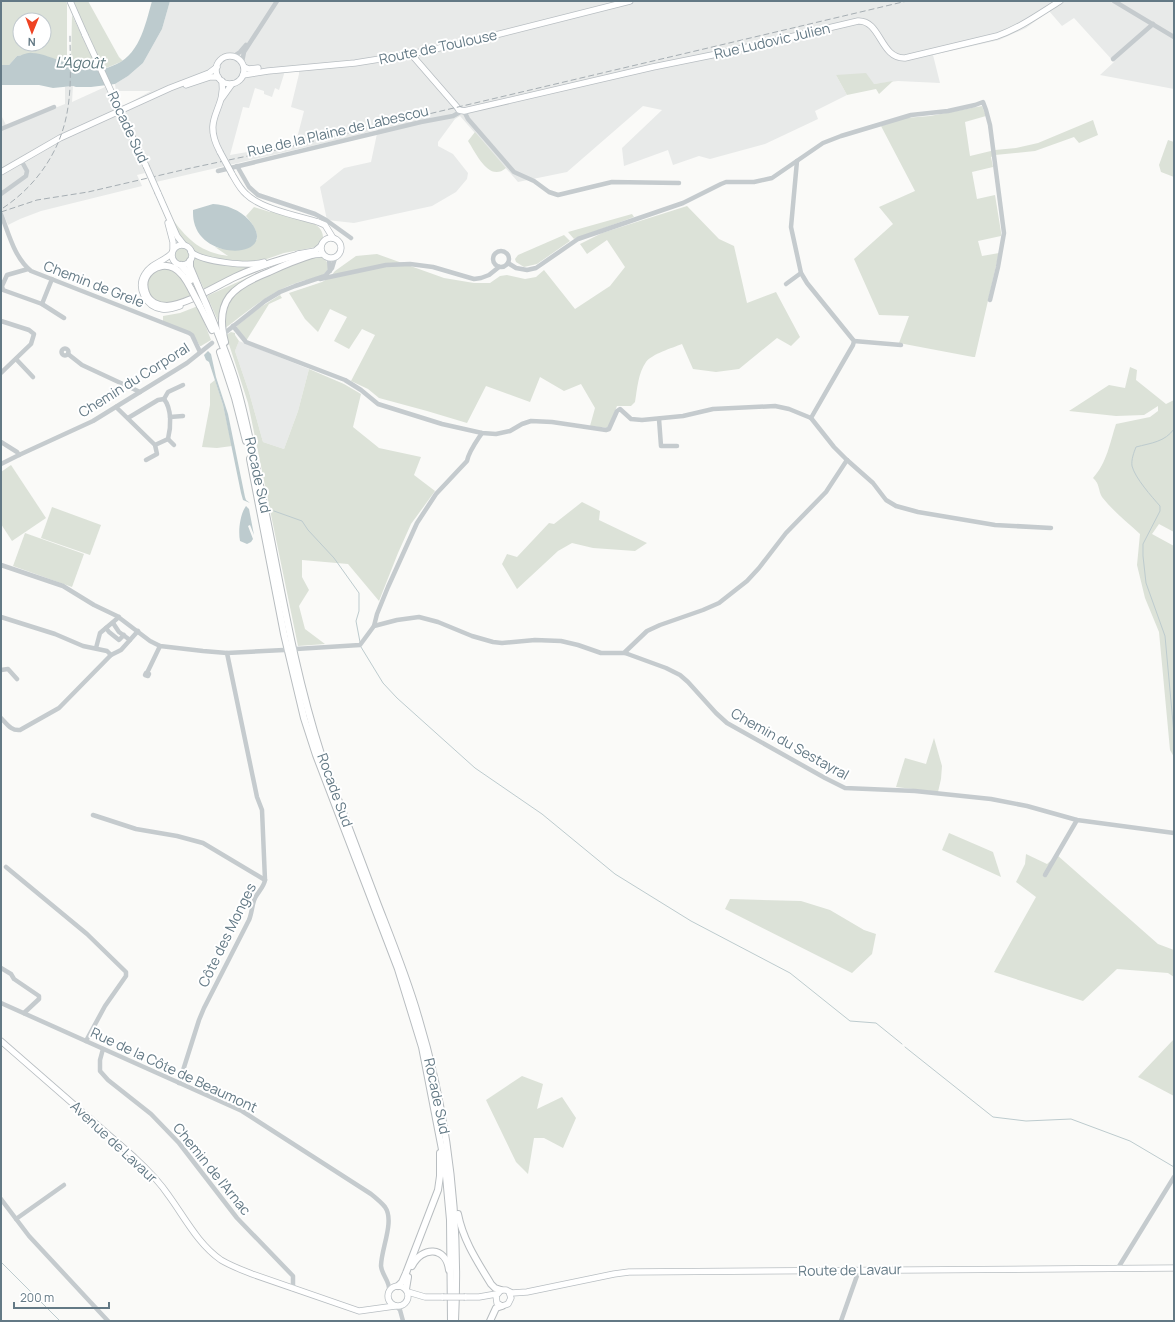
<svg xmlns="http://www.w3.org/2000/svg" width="1175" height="1322" font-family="Manrope,sans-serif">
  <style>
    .built { fill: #e8eae9; fill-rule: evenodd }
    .green { fill: #dce2d8; fill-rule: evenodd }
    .water { fill: #bdcbce }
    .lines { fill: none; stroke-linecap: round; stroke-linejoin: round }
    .stream { stroke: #bdcbce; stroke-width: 1 }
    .major-casing { stroke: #b8bec2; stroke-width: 7 }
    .highway-casing { stroke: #b8bdc0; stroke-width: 8 }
    .minor { stroke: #c5cbce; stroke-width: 4.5 }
    .major { stroke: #fff; stroke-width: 5.5 }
    .highway { stroke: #fff; stroke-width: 6 }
    .rail { stroke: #a6aeb3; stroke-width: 1; stroke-dasharray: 6 3; stroke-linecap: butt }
    .major-bridge-casing { stroke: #b8bec2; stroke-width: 7; stroke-linecap: butt }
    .highway-bridge-casing { stroke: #b8bdc0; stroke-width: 8; stroke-linecap: butt }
    .major-bridge { stroke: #fff; stroke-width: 5.5 }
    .highway-bridge { stroke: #fff; stroke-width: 6 }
    .labels { text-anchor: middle; stroke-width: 4; stroke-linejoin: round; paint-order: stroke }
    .street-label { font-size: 14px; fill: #637985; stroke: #fff }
    .water-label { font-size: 15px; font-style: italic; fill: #5e787e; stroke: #fff }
  </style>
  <rect width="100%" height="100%" fill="#fafaf8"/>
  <g class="built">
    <path d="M170,1H1174V89L1100,75L1114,62L1074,18L1062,26L1049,11L1026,28L999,40L933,55L940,83L898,81L874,84L836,75L847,95L815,111L818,119L765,144L710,159L699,156L673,165L668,150L624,166L622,148L662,110L643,106L567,172L518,182L460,116L455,119L438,142V146L453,154L468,173L467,179L456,192L432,206L354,223L327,220L320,187L344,168L371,162L378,129L359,135L156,182L122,107L151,91H116L115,84L128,76L143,63L162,29ZM299,70V74L291,107L304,111L296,142L276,147L230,155L243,107L249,108L255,88L264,91V94L272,97L275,88L279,90L285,71Z"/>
    <polygon points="73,86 72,102 105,87 143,168 145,173 137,175 142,186 41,211 20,219 8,225 1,208 1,115 7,127 65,104 65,87"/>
    <polygon points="239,341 309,369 298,411 284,449 263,442 249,392 235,351"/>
  </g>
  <g class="green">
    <path d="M1,1H66L67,4V63L31,53L24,55L17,56L9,65H1ZM20,20H44V44H20Z"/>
    <polygon points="73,1 88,1 119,57 123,61 104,69"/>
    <polygon points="72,15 98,70 71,63"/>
    <polygon points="866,73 874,84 893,81 879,94 876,89 847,95 836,75"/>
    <polygon points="982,106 986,116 965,122 970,156 995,150 1016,148 1038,143 1093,120 1098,135 1079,143 1074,137 1035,151 995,155 991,157 993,167 972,172 977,199 995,195 1001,232 1001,236 978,241 982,256 999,253 975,357 973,357 899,343 909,316 879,315 854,259 893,224 879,207 915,191 881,126 905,118 930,116"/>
    <path d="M475,132L506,168C489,183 476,153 468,141Z"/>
    <polygon points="1168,140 1174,142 1174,177 1161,172 1159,165"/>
    <path d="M687,206L719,239L734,246L747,303L776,292L800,337L791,346L777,338L739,369L716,372L693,369L682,344C672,348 652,354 646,362C638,373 637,390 635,402L631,406H617L608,428L590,426L595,408L581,384L564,391L540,377L530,402L486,386L467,423L427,411L379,398L368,389L351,381L375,335L362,329L349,349L334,341L347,317L330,309L318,332L305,319L289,293L322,282L329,278L335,271L356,256L377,254L444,278L474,283H490L500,276L507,275L525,279L536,277L544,270L575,309L610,286L625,267L607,240L587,254L580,244L602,233Z"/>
    <path d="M254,207L270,212L275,210C289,215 324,219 323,238L316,247L284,253L261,261L240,263L200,256L193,251L191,245L183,241L179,235L173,220C189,241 201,252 228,256L215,247L223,249L257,240C258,231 252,223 246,216Z"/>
    <polygon points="632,214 634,217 574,239 568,232"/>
    <polygon points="564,235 570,241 537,264 524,267 516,262 515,259 518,255"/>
    <circle cx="182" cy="255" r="8"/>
    <path d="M317,256C325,256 333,267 325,273C319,279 310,279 302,281C295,283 288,286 282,289C261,299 243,315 224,329C223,312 230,298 242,287L304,260Z"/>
    <polygon points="195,257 247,267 247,268 204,289 193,266 192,263"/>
    <polygon points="286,263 239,284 220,321 218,321 207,296 262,271"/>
    <path d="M161,268C181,270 182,279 192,294C184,298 175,304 166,303C153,303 146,292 148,280C149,277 150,274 153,272C155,270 158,269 161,268Z"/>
    <polygon points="280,295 282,298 269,304 246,341 237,328 237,326 259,308"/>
    <polygon points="198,306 211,340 201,346 200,346 194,336 163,321 163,316 180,313"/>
    <polygon points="231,332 235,333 235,335 239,341 235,351 249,392 263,442 284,449 298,411 309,369 344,384 361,394 353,427 379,448 421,457 414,475 435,491 411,524 398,553 379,601 348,564 302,560 302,577 309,590 299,606 305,629 325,644 298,646 248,403 226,335"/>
    <path d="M1130,367L1137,370L1136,380L1166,404L1174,400V532L1159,524L1152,534L1174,546V686H1173L1174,699V757L1170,750L1159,632L1145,598L1137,565L1140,534C1127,522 1113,511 1102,497C1098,490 1100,484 1093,478C1107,463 1110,442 1116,424L1150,417L1158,411V406L1144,415L1116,416L1069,411L1109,385L1125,388Z"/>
    <polygon points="215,380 223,405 232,446 217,448 202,447 210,405 210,384"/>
    <polygon points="11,465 46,518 12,541 1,524 1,472"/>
    <polygon points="582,502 600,511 599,520 647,543 635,551 593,548 572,543 558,551 517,589 502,564 507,554 517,557 549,523 554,524"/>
    <polygon points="52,507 101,525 90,555 41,538"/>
    <polygon points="25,533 84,554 72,587 13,566"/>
    <polygon points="934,738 942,766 941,779 938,792 896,787 905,758 926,764"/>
    <polygon points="949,833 993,852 1001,877 942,850"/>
    <polygon points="1026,854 1047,864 1057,855 1158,944 1174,950 1174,977 1168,973 1117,969 1083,1001 994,972 1036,897 1016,882 1025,864"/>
    <polygon points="730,899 801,901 830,910 864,930 876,934 872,954 852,973 725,909"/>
    <polygon points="1174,1039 1174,1096 1138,1077"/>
    <polygon points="522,1076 543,1084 537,1109 562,1097 576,1118 563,1148 544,1138 534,1138 528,1174 516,1162 486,1100"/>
  </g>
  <g class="water">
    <path d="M152,1H170L162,29L143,63L128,76L115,84L91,87H76L73,86L53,88L39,85H1V65H9L17,56C22,56 27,52 32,53C42,53 54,59 64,62C69,64 74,63 79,64C85,66 91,69 97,69C102,70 107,68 112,66C139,57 145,26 152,1Z"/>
    <path d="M213,204C227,205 240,210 249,220C282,258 203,263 194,222C193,218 193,214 193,210Z"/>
    <polygon points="208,351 211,354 216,377 228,414 245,497 246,500 250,503 243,500 241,493 223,405 209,362 206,360 204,355"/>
    <path d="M246,506L249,509L254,535L250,525L248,526L253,539L251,542L247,544L240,541C238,531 240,514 246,506Z"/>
  </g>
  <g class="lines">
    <g class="stream">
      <path d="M1174,429C1165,442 1151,443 1136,447C1134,452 1131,460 1132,466C1135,478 1152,497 1160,506V511L1143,544V556L1146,583L1165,636L1174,734"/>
      <polyline points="274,511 302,521 308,530 334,558 359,593 359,611 356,621 360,642"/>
      <polyline points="361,647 383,683 397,698 475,768 542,814 615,874 691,921 790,973 850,1021 876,1023 902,1044"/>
      <polyline points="905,1047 993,1117 1026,1121 1071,1119 1130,1141 1174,1167"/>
      <polyline points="1,1262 60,1321"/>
    </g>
    <defs>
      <g id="major">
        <polyline points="70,1 85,35"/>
        <path d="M411,54L457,107L459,110L464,111L653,67L722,53L858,21C881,20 880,59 905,58L997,36C1020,28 1039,14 1060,1"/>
        <circle cx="230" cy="70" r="14"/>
        <polyline points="244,67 249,69 258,68"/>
        <polyline points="243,75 268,71 355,63 411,54 472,41 630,1"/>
        <polyline points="186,85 210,77 218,77"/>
        <polyline points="222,98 232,84"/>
        <polyline points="127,126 146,166"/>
        <path d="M220,152C201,117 226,111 222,81"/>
        <polyline points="1,172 60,138 170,88 209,73 217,67"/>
        <path d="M232,174C236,181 240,189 246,194C261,209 298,216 318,222L325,225L333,238"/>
        <polyline points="158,193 177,236 184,245"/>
        <polyline points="168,223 173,242 173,249"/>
        <circle cx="331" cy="248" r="10"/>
        <circle cx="182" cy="255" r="10"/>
        <path d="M191,252C203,262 249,267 264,262"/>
        <path d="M172,253C164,262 151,263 145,274C136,288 146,307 162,309C169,310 174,308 180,306"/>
        <polyline points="298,254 315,251 321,246"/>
        <polyline points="311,255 322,254"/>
        <path d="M1,1041L134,1157C147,1169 159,1181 169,1196C185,1218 198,1244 221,1260C231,1266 242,1270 252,1274L359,1311L395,1306"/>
        <circle cx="398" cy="1296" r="10"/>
        <polyline points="408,1292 425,1297 443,1297"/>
        <polyline points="509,1292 511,1298 508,1304 502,1306 497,1303 496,1296 501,1290 506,1290 512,1293 527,1292 614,1274 629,1272 1174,1268"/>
        <polyline points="465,1297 479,1297 496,1294"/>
      </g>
      <g id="highway">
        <polyline points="190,261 190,267 198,286"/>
        <polyline points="181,265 188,273 191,280"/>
        <path d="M191,289C187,281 182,272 174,268C158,260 139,275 146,293C149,302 158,306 167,306C188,304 216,286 235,277C256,267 278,260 301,254"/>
        <path d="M206,304C216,328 226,352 234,377C243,405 248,434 255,462C277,560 290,658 321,754C340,804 359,854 378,905C392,941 407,978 418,1016C448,1115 460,1218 455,1321"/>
        <polyline points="200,306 212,330"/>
        <path d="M225,342C214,300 233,286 269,272C284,265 299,259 315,254"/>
        <polyline points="220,352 235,398 246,441"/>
        <polyline points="250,459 284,634 304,718 316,755 398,969 422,1047 445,1165 450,1220 451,1321"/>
        <path d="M458,1214C463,1240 477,1261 491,1284L495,1288L501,1290"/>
        <path d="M412,1266C422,1246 446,1246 449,1270"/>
        <polyline points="398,1286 402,1282 406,1273 438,1190 440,1176 440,1153"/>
        <polyline points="406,1289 408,1277"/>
        <polyline points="490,1321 496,1308 502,1306"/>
      </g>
    </defs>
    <use href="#major" class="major-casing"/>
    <use href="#highway" class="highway-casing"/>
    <g class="minor">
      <polyline points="1114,1 1174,37"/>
      <polyline points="234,56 240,52 246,45"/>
      <polyline points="1113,59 1153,24"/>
      <polyline points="242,62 244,52 277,1"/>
      <polyline points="464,111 468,119 514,172 534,181 549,192 558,195 612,182 679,183"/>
      <polyline points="1,129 54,107"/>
      <polyline points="797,161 791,227 801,273 807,283 854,341 853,345 842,364 811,418"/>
      <polyline points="237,166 249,187 258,195 315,214 326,220 351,238"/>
      <polyline points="218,171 421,122 453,116 462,111"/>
      <polyline points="1,194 26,176 27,171 21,160"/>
      <path d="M1,214C9,234 14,257 31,271L189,333L192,335L200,352"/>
      <circle cx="501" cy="259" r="8"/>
      <polyline points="329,259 330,271"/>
      <polyline points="508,263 516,268 527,270 536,268 578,239 683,203 721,184 726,182 754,182 772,178 823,143 841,136 911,115 948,111 975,105 983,102 986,110 990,125 1004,233 998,267 990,300"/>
      <polyline points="28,269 7,275 2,286 3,290 42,304 64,318"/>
      <polyline points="320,279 386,265 410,264 433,267 474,279 481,278 489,275 499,267"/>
      <polyline points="786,284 801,273"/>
      <polyline points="42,304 52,279"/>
      <polyline points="1,321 29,330 34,334 31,344 1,373"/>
      <polyline points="233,326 246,342 345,380 361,390 378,404 442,424 482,433 496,434 510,431 522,424 531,421 552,422 606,430 609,429 617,411 620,409 631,419 642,420 683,416 713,409 775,406 789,409 811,418 834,447 847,460 873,483 886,500 896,506 918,512 995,525 1051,528"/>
      <polyline points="226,332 265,301 280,292 295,286 325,276 332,268 335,258"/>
      <polyline points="854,341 901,345"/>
      <circle cx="65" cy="352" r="3.5"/>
      <polyline points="68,354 82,365 140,392"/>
      <polyline points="16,359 33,377"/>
      <polyline points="164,399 168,392 183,385"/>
      <polyline points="116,407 155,445 157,454 146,460"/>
      <polyline points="170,417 183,416"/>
      <polyline points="128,418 158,400 164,399"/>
      <polyline points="659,419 661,446 677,446"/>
      <polyline points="168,439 174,445"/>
      <polyline points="1,442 17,452 19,455"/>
      <path d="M155,445L168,439C171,427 172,409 164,399"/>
      <polyline points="1,464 19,455 93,421 187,363 212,343"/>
      <polyline points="1,565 63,586 94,605 117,616 150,641 160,646 203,651 227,653 284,650"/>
      <polyline points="1,617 55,634 83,646 107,651 111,655"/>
      <polyline points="113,623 119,632 130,640"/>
      <path d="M374,626L377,614L388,587L417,523L436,494L467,461C469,451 476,442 482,433"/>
      <polyline points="106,628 109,632 119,640 124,635"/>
      <polyline points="96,648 100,633 119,617"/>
      <polyline points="296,649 360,645 374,626 397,620 419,617 438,622 472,636 493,642 502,643 535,640 561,641 578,645 601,653 625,653 666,668 680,675 688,682 716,713 727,723 825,778 845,788 915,791 991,799 1027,806 1077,820 1174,833"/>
      <polyline points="625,653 625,652 647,631 660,625 703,610 719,603 747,581 759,568 786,533 826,492 847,460"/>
      <polyline points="1,670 8,669 17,679"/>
      <polygon points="146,673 149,674 148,676 145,675"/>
      <polyline points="147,673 160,646"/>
      <path d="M1,718C7,724 11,731 20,730L59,708L111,655L121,650L138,631"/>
      <polyline points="93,815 136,829 177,836 203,843 265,880"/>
      <polyline points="6,867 87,934 126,972 126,976 105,1006 86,1041"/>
      <polyline points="1045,875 1077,820"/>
      <polyline points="1,968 11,974 14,979 39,996 39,999 24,1013"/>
      <path d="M1,1003L242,1111L371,1194C376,1198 381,1202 385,1207C395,1221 381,1249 381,1266C382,1276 391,1282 389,1292"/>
      <polyline points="103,1049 100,1060 100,1071 108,1080 151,1114 179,1143 237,1218 293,1276 293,1289"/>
      <path d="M179,1083L199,1020L204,1008L249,920C252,913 252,904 255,898C258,892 264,887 265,880L262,810L257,797L227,653"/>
      <polyline points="1,1199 29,1236 108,1321"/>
      <polyline points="16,1219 64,1185"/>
      <polyline points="1118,1268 1174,1177"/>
      <polyline points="396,1306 400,1310 403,1321"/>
      <polyline points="841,1321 859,1270"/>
    </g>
    <use href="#major" class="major"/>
    <use href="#highway" class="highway"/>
    <g class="rail">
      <path d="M3,208C36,186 60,152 67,113C72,87 70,60 70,33"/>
      <polyline points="1,212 37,200 88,192 191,168 276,150 907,1"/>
    </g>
    <defs>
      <g id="major-bridge">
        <polyline points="85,35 127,126"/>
        <polyline points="220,152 232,174"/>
        <polyline points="146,166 158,193"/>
        <polyline points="443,1297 465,1297"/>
      </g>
      <g id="highway-bridge">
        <polyline points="198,286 206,304"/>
        <polyline points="191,289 200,306"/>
      </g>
    </defs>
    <use href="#major-bridge" class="major-bridge-casing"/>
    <use href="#highway-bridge" class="highway-bridge-casing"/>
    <use href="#major-bridge" class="major-bridge"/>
    <use href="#highway-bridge" class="highway-bridge"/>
  </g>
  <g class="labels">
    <g class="street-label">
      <text transform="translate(772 41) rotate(-13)" y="5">Rue Ludovic Julien</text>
      <text transform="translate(438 47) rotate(-12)" y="5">Route de Toulouse</text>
      <text transform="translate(128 127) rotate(65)" y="5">Rocade Sud</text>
      <text transform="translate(338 131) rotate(-13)" y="5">Rue de la Plaine de Labescou</text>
      <text transform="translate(94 284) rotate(21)" y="5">Chemin de Grele</text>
      <text transform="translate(134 380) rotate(-32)" y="5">Chemin du Corporal</text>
      <text transform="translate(258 475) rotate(78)" y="5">Rocade Sud</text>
      <text transform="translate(790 744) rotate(29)" y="5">Chemin du Sestayral</text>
      <text transform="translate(335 790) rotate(70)" y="5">Rocade Sud</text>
      <text transform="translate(227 935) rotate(-64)" y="5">Côte des Monges</text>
      <text transform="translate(174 1070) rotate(25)" y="5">Rue de la Côte de Beaumont</text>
      <text transform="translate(437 1096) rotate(78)" y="5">Rocade Sud</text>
      <text transform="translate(114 1142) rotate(43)" y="5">Avenue de Lavaur</text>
      <text transform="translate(212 1169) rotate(51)" y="5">Chemin de l'Arnac</text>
      <text transform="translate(850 1270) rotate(-1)" y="5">Route de Lavaur</text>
    </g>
    <g class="water-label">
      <text transform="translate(80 63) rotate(1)" y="5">L'Agoût</text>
    </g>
  </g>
  <rect width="1175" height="1322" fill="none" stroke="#637985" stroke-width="4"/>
  <g transform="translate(32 32) rotate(181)"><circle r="19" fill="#ffffff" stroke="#c1c9ce"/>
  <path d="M0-3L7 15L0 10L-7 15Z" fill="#ef4222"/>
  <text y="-6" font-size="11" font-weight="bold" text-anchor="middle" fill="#637985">N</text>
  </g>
  <path d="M14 1302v6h95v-6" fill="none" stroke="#637985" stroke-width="2"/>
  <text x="20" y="1302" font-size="12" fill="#637985" stroke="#ffffff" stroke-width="3" paint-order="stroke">200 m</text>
</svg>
